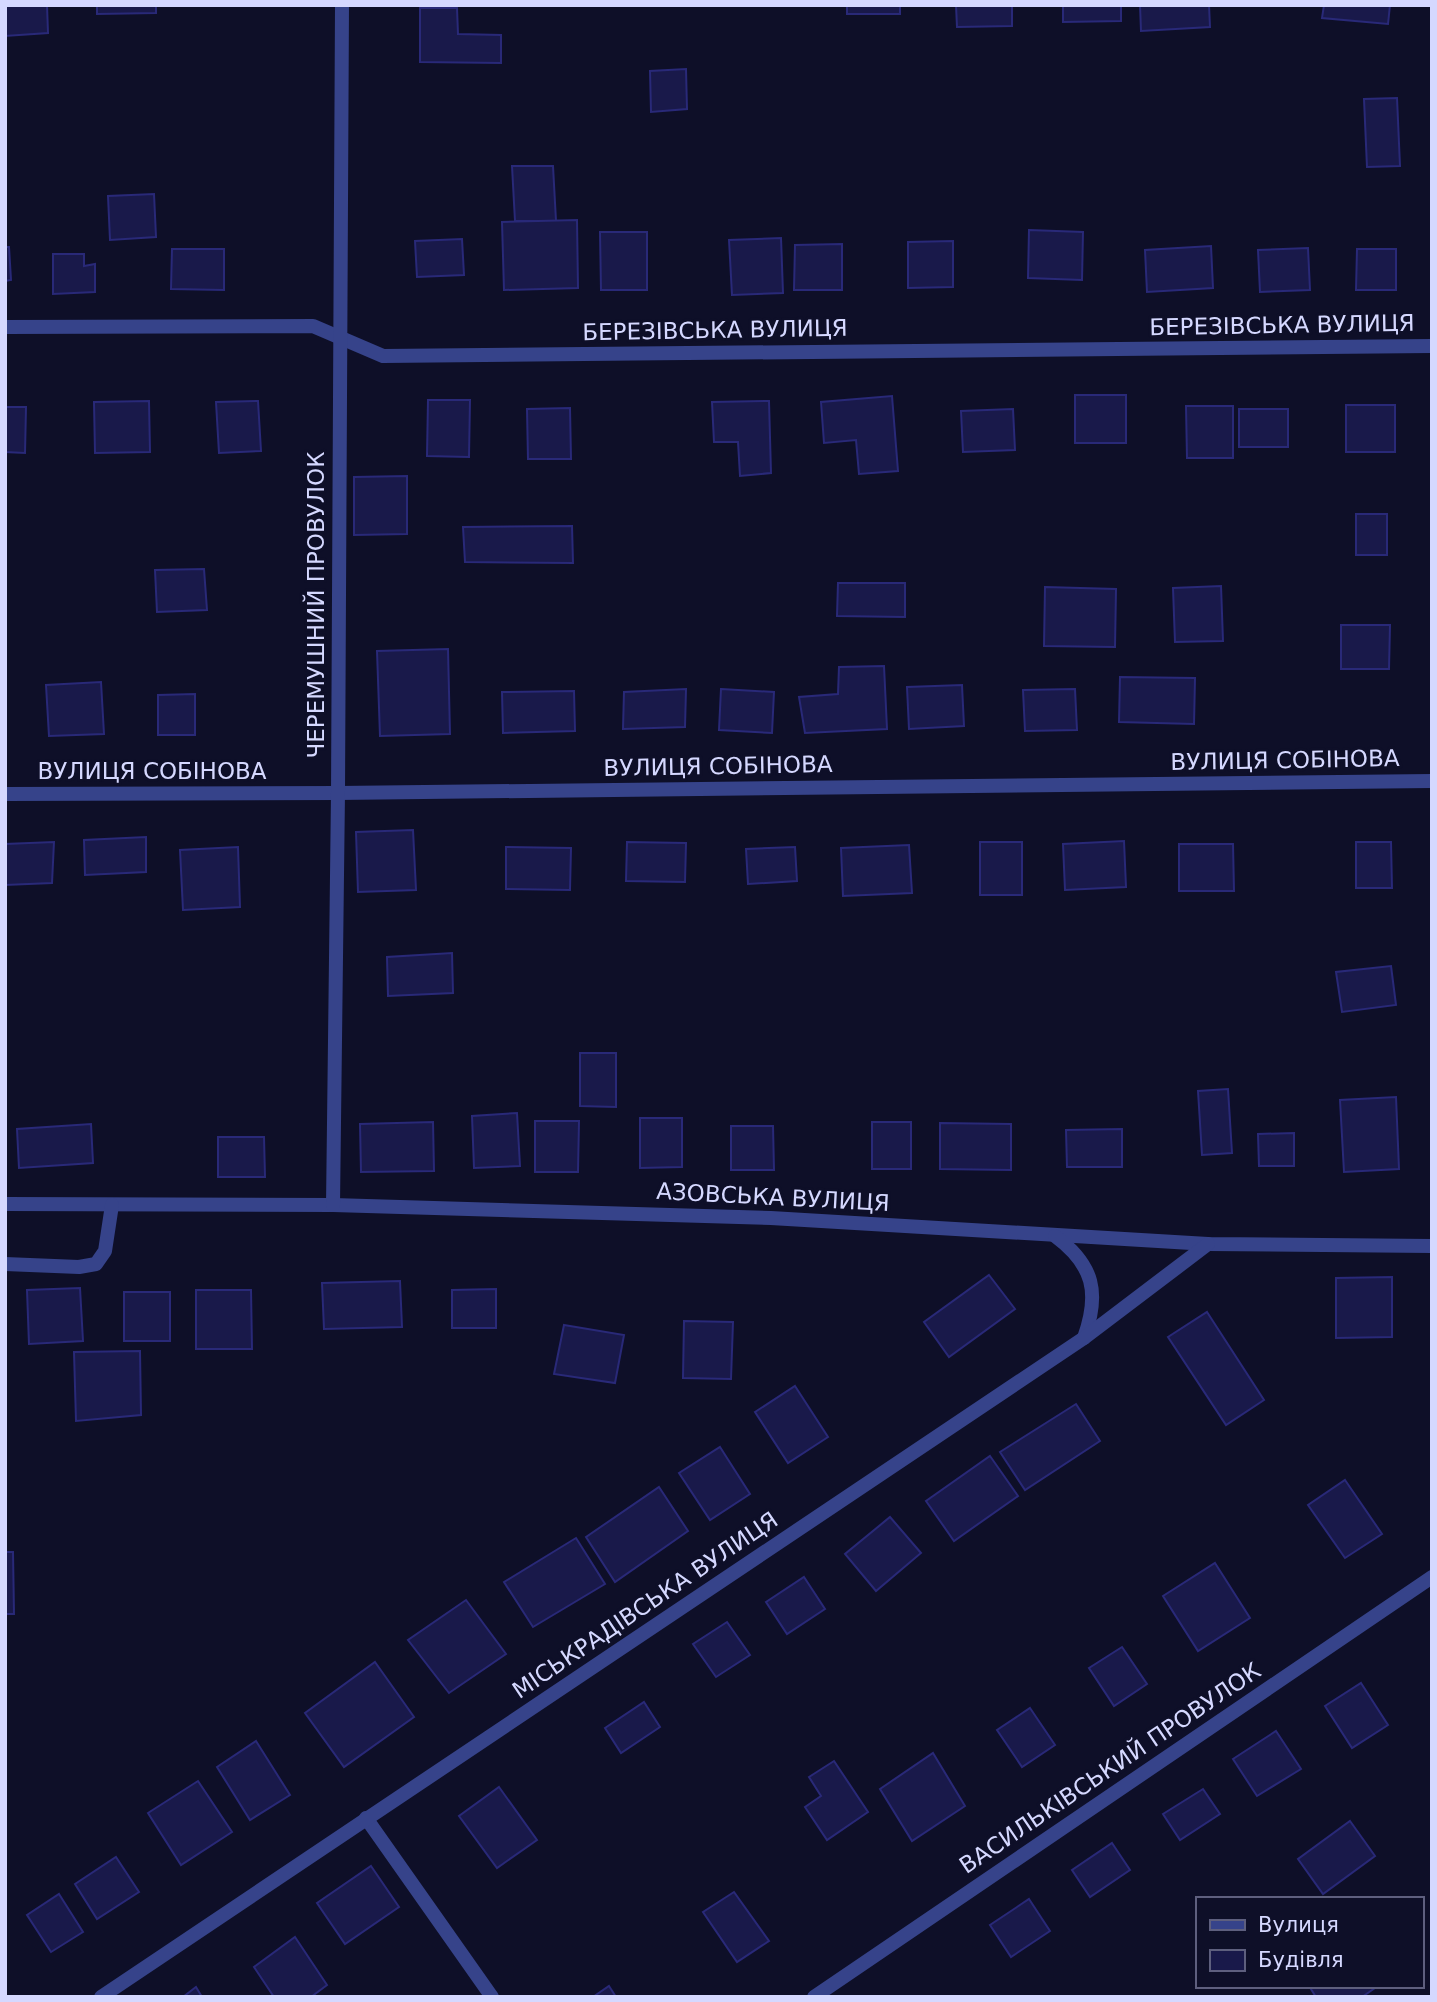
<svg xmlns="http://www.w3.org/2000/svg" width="1437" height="2002" font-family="'DejaVu Sans',sans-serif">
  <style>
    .building { fill: #19194a; stroke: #292978; stroke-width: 2 }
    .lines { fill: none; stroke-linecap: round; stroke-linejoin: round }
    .minor { stroke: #36438a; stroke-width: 14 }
    .labels { text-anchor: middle; stroke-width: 6; stroke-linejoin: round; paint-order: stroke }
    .street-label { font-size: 23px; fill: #d5d8ff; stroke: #0e0f28 }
  </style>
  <rect width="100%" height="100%" fill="#0e0f28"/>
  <g class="building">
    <polygon points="5,5 47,5 48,33 5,36"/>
    <polygon points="97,5 156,5 156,13 97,14"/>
    <rect x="847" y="5" width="53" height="9"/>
    <polygon points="956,5 1012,5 1012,26 957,27"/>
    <polygon points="1063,5 1121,5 1121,21 1063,22"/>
    <polygon points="1140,5 1209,5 1210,27 1141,31"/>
    <polygon points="1324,5 1390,5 1388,24 1322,18"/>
    <polygon points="420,8 457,8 458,34 501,35 501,63 420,62"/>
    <polygon points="686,69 687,109 651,112 650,71"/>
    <polygon points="1397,98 1400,166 1367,167 1364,99"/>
    <polygon points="512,166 553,166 556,221 515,221"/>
    <polygon points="154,194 156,237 110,240 108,196"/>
    <polygon points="577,220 578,288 504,290 502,222"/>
    <polygon points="1029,230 1083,232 1082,280 1028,278"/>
    <polygon points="600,232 647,232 647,290 601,290"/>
    <polygon points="781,238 783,293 732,295 729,240"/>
    <polygon points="462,239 464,275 417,277 415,241"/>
    <polygon points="953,241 953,287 908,288 908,242"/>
    <polygon points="842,244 842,290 794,290 795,245"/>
    <polygon points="1211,246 1213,288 1147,292 1145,250"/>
    <polygon points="5,247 9,247 11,280 5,281"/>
    <polygon points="1308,248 1310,290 1260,292 1258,250"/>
    <polygon points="172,249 224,249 224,290 171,289"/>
    <polygon points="1357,249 1396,249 1396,290 1356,290"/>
    <polygon points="53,254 84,254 84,266 95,264 95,292 53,294"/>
    <rect x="1075" y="395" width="51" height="48"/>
    <polygon points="892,396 898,471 859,474 856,440 824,443 821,402"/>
    <polygon points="428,400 470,400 469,457 427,456"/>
    <polygon points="149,401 150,452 95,453 94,402"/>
    <polygon points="258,401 261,451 219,453 216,402"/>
    <polygon points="769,401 771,473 740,476 738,442 714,442 712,402"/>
    <rect x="1346" y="405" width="49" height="47"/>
    <polygon points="1186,406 1233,406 1233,458 1187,458"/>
    <polygon points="5,407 26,407 25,453 5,452"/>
    <polygon points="570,408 571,459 528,459 527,409"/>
    <polygon points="1013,409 1015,450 963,452 961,411"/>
    <rect x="1239" y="409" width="49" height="38"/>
    <polygon points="407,476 407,534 354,535 354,477"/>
    <rect x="1356" y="514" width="31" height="41"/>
    <polygon points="572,526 573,563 465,562 463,527"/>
    <polygon points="204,569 207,610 157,612 155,570"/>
    <polygon points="838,583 905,583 905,617 837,616"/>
    <polygon points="1221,586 1223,641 1175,642 1173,588"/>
    <polygon points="1045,587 1116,589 1115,647 1044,646"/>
    <polygon points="1341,625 1390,625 1389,669 1341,669"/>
    <polygon points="448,649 450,734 380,736 377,651"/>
    <polygon points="884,666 887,729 805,733 799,697 838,694 839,667"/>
    <polygon points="1120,677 1195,678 1194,724 1119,722"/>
    <polygon points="101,682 104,734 49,736 46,685"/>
    <polygon points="962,685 964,726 909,729 907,687"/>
    <polygon points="686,689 685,727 623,729 624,692"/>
    <polygon points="721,689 774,692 772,733 719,730"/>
    <polygon points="1075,689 1077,730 1025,731 1023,690"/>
    <polygon points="574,691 575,731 503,733 502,692"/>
    <polygon points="195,694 195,735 158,735 158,695"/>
    <polygon points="413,830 416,890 358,892 356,832"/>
    <polygon points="146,837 146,872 85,875 84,840"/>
    <polygon points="1124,841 1126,887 1065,890 1063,844"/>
    <polygon points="54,842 52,883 5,885 5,844"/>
    <polygon points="627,842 686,843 685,882 626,881"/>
    <rect x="980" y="842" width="42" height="53"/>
    <polygon points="1356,842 1391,842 1392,888 1356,888"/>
    <polygon points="1179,844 1233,844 1234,891 1179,891"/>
    <polygon points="909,845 912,893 843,896 841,848"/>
    <polygon points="238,847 240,907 183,910 180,850"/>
    <polygon points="506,847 571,848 570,890 506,889"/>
    <polygon points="795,847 797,881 748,884 746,849"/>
    <polygon points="452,953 453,993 388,996 387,957"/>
    <polygon points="1391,966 1396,1005 1342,1012 1336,972"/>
    <polygon points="580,1053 616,1053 616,1107 580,1106"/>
    <polygon points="1228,1089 1232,1153 1202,1155 1198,1091"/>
    <polygon points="1396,1097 1399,1169 1344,1172 1340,1100"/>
    <polygon points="517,1113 520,1166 474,1168 472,1116"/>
    <polygon points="640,1118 682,1118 682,1167 640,1168"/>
    <polygon points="535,1121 579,1121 578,1172 535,1172"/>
    <polygon points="433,1122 434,1171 361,1172 360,1124"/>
    <rect x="872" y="1122" width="39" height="47"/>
    <polygon points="940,1123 1011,1124 1011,1170 940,1169"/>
    <polygon points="91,1124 93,1163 19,1168 17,1129"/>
    <polygon points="731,1126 773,1126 774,1170 731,1170"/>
    <polygon points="1122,1129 1122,1167 1067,1167 1066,1130"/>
    <polygon points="1294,1133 1294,1166 1259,1166 1258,1134"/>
    <polygon points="218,1137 264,1137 265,1177 218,1177"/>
    <polygon points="989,1275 1015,1309 949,1357 924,1322"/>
    <polygon points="1392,1277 1392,1337 1336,1338 1336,1278"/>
    <polygon points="400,1281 402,1327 324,1329 322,1283"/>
    <polygon points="80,1288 83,1341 29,1344 27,1290"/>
    <polygon points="496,1289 496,1328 452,1328 452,1290"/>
    <polygon points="196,1290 251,1290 252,1349 196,1349"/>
    <rect x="124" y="1292" width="46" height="49"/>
    <polygon points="1207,1312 1264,1400 1226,1425 1168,1337"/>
    <polygon points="684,1321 733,1322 731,1379 683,1378"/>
    <polygon points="564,1325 624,1335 615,1383 554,1374"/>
    <polygon points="140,1351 141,1415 76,1421 74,1352"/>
    <polygon points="795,1386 828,1437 788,1463 755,1412"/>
    <polygon points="1076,1404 1100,1441 1025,1490 1000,1452"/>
    <polygon points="720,1447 750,1494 710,1520 679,1473"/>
    <polygon points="990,1456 1018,1496 954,1541 926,1501"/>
    <polygon points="1345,1480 1382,1534 1345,1558 1308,1505"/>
    <polygon points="659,1487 688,1531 615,1582 586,1537"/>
    <polygon points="890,1517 921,1553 876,1591 845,1554"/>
    <polygon points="576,1538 605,1584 533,1627 504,1582"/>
    <polygon points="5,1552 13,1552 14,1614 5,1614"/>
    <polygon points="1215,1563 1250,1618 1198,1651 1163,1596"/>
    <polygon points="804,1577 825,1609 787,1634 766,1602"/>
    <polygon points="466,1600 506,1654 449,1693 408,1640"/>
    <polygon points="727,1622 750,1655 716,1677 693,1644"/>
    <polygon points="1122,1647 1147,1684 1114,1706 1089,1668"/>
    <polygon points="375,1662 414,1717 344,1767 305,1713"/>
    <polygon points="1361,1683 1388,1725 1352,1748 1325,1706"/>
    <polygon points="644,1702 660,1727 621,1753 605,1728"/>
    <polygon points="1030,1708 1055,1745 1022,1767 997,1730"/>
    <polygon points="1276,1731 1301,1769 1257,1796 1233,1759"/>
    <polygon points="256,1741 290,1795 250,1820 217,1767"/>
    <polygon points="933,1753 965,1806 912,1841 880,1789"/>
    <polygon points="834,1761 868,1812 827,1840 805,1807 821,1796 809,1777"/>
    <polygon points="198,1781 232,1832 181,1865 148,1813"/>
    <polygon points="499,1787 537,1840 497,1868 459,1816"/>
    <polygon points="1203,1789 1220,1814 1180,1840 1163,1814"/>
    <polygon points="1350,1821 1375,1856 1323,1894 1298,1859"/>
    <polygon points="1112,1843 1130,1870 1090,1897 1072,1870"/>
    <polygon points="116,1857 139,1892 97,1919 75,1884"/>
    <polygon points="371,1866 399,1907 345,1944 317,1903"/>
    <polygon points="734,1892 769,1941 737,1962 703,1912"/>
    <polygon points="59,1894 83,1932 51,1952 27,1915"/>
    <polygon points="1029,1899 1050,1931 1011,1957 990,1925"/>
    <polygon points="295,1937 327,1985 311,1997 274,1997 254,1967"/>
    <polygon points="609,1986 616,1997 593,1997"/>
    <polygon points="1309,1986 1374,1986 1375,1988 1362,1997 1316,1997"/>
    <polygon points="196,1987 202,1997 183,1997"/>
  </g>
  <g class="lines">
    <g class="minor">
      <polyline points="5,327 313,326 383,356 1432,346"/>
      <polyline points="5,794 338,793 1432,781"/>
      <polyline points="5,1204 333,1205 771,1218 1208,1244 1432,1246"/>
      <polyline points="333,1205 338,793 342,5"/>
      <path d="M1055,1236C1094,1265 1100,1293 1084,1338"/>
      <polyline points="5,1264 79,1267 96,1264 105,1251 112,1205"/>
      <polyline points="366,1818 492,1997"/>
      <polyline points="101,1997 1084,1338 1208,1244"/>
      <polyline points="814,1997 1432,1577"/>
    </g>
  </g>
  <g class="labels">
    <g class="street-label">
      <text transform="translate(1282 325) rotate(-1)" y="8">БЕРЕЗІВСЬКА ВУЛИЦЯ</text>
      <text transform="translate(715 330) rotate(-1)" y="8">БЕРЕЗІВСЬКА ВУЛИЦЯ</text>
      <text transform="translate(316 605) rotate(-90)" y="8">ЧЕРЕМУШНИЙ ПРОВУЛОК</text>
      <text transform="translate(1285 760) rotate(-1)" y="8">ВУЛИЦЯ СОБІНОВА</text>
      <text transform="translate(718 766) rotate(-1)" y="8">ВУЛИЦЯ СОБІНОВА</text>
      <text x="152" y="779">ВУЛИЦЯ СОБІНОВА</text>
      <text transform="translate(773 1197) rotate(3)" y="8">АЗОВСЬКА ВУЛИЦЯ</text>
      <text transform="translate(645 1605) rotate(-34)" y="8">МІСЬКРАДІВСЬКА ВУЛИЦЯ</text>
      <text transform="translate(1110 1768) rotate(-34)" y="8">ВАСИЛЬКІВСЬКИЙ ПРОВУЛОК</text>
    </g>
  </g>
  <rect width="1437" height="2002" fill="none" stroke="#d5d8ff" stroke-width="14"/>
  <rect x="1196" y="1897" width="228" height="91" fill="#0e0f28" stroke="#5e5f7e" stroke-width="2"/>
  <rect x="1210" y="1920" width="35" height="10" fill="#36438a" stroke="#5e5f7e" stroke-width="2"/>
  <text x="1258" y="1932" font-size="21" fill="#d5d8ff">Вулиця</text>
  <rect x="1210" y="1950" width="35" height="21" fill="#19194a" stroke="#5e5f7e" stroke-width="2"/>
  <text x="1258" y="1967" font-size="21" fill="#d5d8ff">Будівля</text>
</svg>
